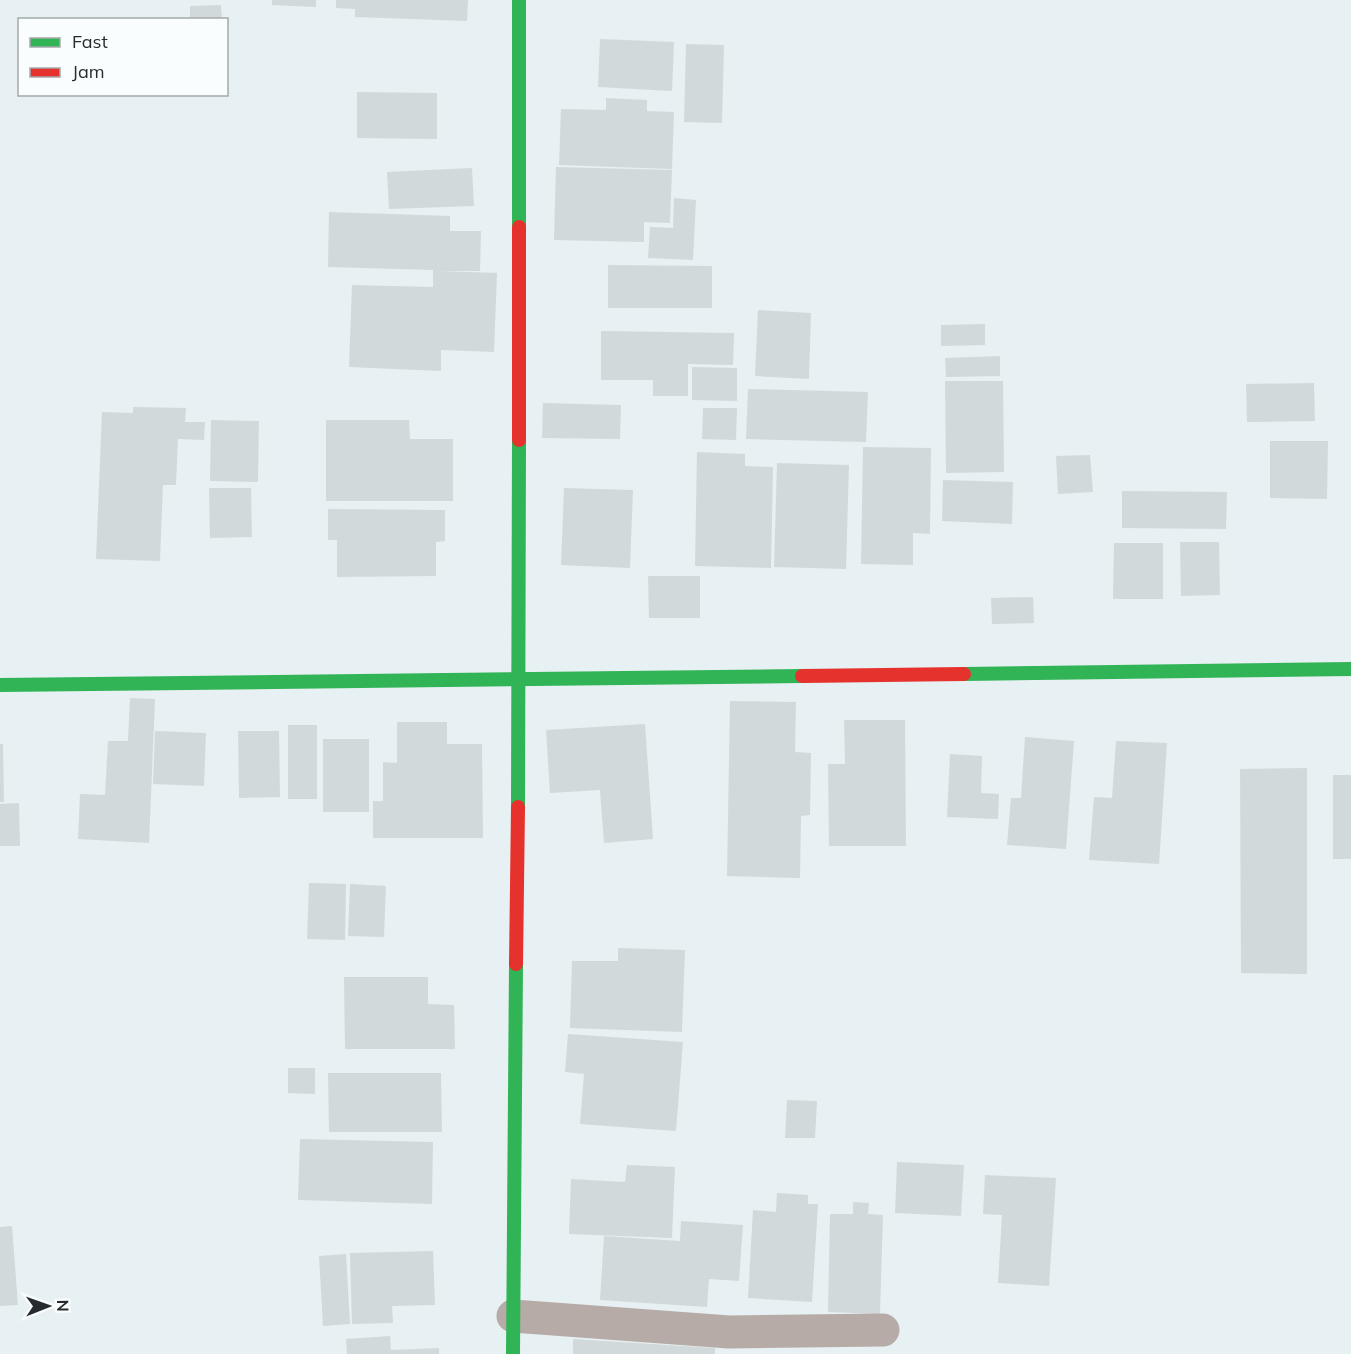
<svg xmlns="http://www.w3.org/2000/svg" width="1351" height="1354" font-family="Mulish,sans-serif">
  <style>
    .building { fill: #d2d9da }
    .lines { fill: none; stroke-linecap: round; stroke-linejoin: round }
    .street { stroke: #b7aba7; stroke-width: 33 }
    .fast { stroke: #30b455; stroke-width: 14 }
    .jam { stroke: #e5322d; stroke-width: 14 }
  </style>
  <rect width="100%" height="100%" fill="#e7f0f2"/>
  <g class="building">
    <polygon points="272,0 316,0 316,7 272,5"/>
    <polygon points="336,0 468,0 467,21 355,17 355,9 336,8"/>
    <polygon points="221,5 222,20 190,20 190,6"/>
    <polygon points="600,39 674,42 672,91 598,87"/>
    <polygon points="686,44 724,45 722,123 684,122"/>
    <polygon points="357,92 437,93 437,139 357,138"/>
    <polygon points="606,98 647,100 647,111 674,112 672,169 559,165 561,109 606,110"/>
    <polygon points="556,167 672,170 670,223 644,222 644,242 554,240"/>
    <polygon points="472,168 474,206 389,209 387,172"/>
    <polygon points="674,198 696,200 693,260 648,258 650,227 673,228"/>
    <polygon points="329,212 450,216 450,231 481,231 480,271 440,271 497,273 494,352 441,350 441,371 349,367 352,285 433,287 433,270 328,267"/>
    <polygon points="608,265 712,266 712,308 608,308"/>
    <polygon points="758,310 811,313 809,379 755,376"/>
    <polygon points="985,324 985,345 941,346 941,325"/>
    <polygon points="601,331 734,333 733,365 688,364 688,396 653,396 653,380 601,380"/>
    <polygon points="1000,356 1000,376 946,377 945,358"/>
    <polygon points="692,367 737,368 737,401 692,400"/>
    <polygon points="945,381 1003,381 1004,472 946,473"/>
    <polygon points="1314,383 1315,421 1247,422 1246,384"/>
    <polygon points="748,389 868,392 866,442 746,439"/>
    <polygon points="543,403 621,405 620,439 542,438"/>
    <polygon points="133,407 186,408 185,422 205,422 204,440 178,439 176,485 163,485 160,561 96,559 102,412 133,413"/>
    <polygon points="703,408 737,408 736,440 702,439"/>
    <polygon points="211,420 259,421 258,482 210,481"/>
    <polygon points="326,420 409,420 410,439 453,439 453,501 326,501"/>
    <polygon points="1270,441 1328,441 1327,499 1270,498"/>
    <polygon points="863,447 931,448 930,534 913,533 913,565 861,564"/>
    <polygon points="697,452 745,454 745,466 773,467 771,568 695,566"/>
    <polygon points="1090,455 1093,492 1058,494 1056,456"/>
    <polygon points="777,463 849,465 846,569 774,567"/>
    <polygon points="943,480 1013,482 1012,524 942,521"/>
    <polygon points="209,488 251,488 252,537 210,538"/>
    <polygon points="564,488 633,490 630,568 561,565"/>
    <polygon points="1122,491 1227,492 1226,529 1122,528"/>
    <polygon points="328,509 445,510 445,541 436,542 436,576 337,577 337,540 328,540"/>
    <polygon points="1180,542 1219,542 1220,595 1181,596"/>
    <polygon points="1114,543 1163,543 1163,599 1113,599"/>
    <polygon points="648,576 700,576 700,618 649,618"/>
    <polygon points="1033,597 1034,623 992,624 991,598"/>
    <polygon points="130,698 155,699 149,843 78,839 80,794 105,795 108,741 128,741"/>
    <polygon points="730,701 796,702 795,752 811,753 810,815 801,816 800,878 727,876"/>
    <polygon points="844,720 905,720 906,846 829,846 828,764 845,764"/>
    <polygon points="397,722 447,722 447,744 482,744 483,838 373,838 373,801 383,801 383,762 397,763"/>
    <polygon points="645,724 653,839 604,843 600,790 550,793 546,730"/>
    <rect x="288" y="725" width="29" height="74"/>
    <polygon points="155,731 206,733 204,786 153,784"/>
    <polygon points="238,731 279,731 280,797 239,798"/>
    <polygon points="1025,737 1074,741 1066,849 1007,845 1011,798 1021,798"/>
    <rect x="323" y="739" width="46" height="73"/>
    <polygon points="1116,741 1167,743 1159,864 1089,860 1094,797 1112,798"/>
    <polygon points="0,744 3,744 4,802 0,802"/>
    <polygon points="950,754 982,756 981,793 999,794 998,819 947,817"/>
    <polygon points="1307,768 1307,974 1241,973 1240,769"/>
    <rect x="1333" y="775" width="18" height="84"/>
    <polygon points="19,803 20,846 0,846 0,804"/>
    <polygon points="309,883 346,884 345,940 307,939"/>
    <polygon points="350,884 386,886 384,937 348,936"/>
    <polygon points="618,948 685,950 682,1032 570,1028 572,961 618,961"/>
    <polygon points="344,977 428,977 428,1004 454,1005 455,1049 345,1049"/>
    <polygon points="568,1034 683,1042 676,1131 580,1124 584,1074 565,1072"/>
    <polygon points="288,1068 315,1068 315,1094 288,1093"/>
    <polygon points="328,1073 441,1073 442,1132 329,1132"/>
    <polygon points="787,1100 817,1101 815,1138 785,1138"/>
    <polygon points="300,1139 433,1142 432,1204 298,1200"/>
    <polygon points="897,1162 964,1165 961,1216 895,1213"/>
    <polygon points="627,1165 675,1167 672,1238 569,1234 571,1179 625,1182"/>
    <polygon points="985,1175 1056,1178 1049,1286 998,1283 1002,1215 983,1214"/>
    <polygon points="777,1193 808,1195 808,1204 818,1204 812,1302 748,1298 753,1210 776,1212"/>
    <polygon points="853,1202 869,1203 868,1214 883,1215 880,1314 828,1312 830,1214 853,1214"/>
    <polygon points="681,1221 743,1225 739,1281 709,1279 707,1307 600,1300 604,1236 680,1241"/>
    <polygon points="12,1226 18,1305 0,1306 0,1227"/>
    <polygon points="433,1251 435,1305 392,1306 393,1323 352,1324 350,1253"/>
    <polygon points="346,1254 350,1324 323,1326 319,1256"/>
    <polygon points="390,1336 391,1350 439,1348 439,1354 347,1354 346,1339"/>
    <polygon points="573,1339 715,1348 715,1354 573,1354"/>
  </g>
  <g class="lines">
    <polyline class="street" points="513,1316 729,1332 883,1330"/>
    <g class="fast">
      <polyline points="519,0 519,227"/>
      <polyline points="964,674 1351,669"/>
      <polyline points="0,685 802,676"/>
      <polyline points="518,807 519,440"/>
      <polyline points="513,1354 516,964"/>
    </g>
    <g class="jam">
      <polyline points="519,227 519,440"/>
      <polyline points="802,676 964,674"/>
      <polyline points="516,964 518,807"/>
    </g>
  </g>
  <rect x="18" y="18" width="210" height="78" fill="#fafdfe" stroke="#a5a9ab" stroke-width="1.5"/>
  <rect x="30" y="38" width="30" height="9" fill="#30b455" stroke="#a5a9ab" stroke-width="1.5"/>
  <text x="72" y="48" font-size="18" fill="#262c2e">Fast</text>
  <rect x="30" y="68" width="30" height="9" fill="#e5322d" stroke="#a5a9ab" stroke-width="1.5"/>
  <text x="72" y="78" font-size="18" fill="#262c2e">Jam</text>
  <g transform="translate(48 1306) rotate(89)" stroke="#fafdfe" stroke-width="4.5" paint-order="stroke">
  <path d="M0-4.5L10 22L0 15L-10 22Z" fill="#262c2e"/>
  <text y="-9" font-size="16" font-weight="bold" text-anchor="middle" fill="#262c2e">N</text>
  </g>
</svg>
